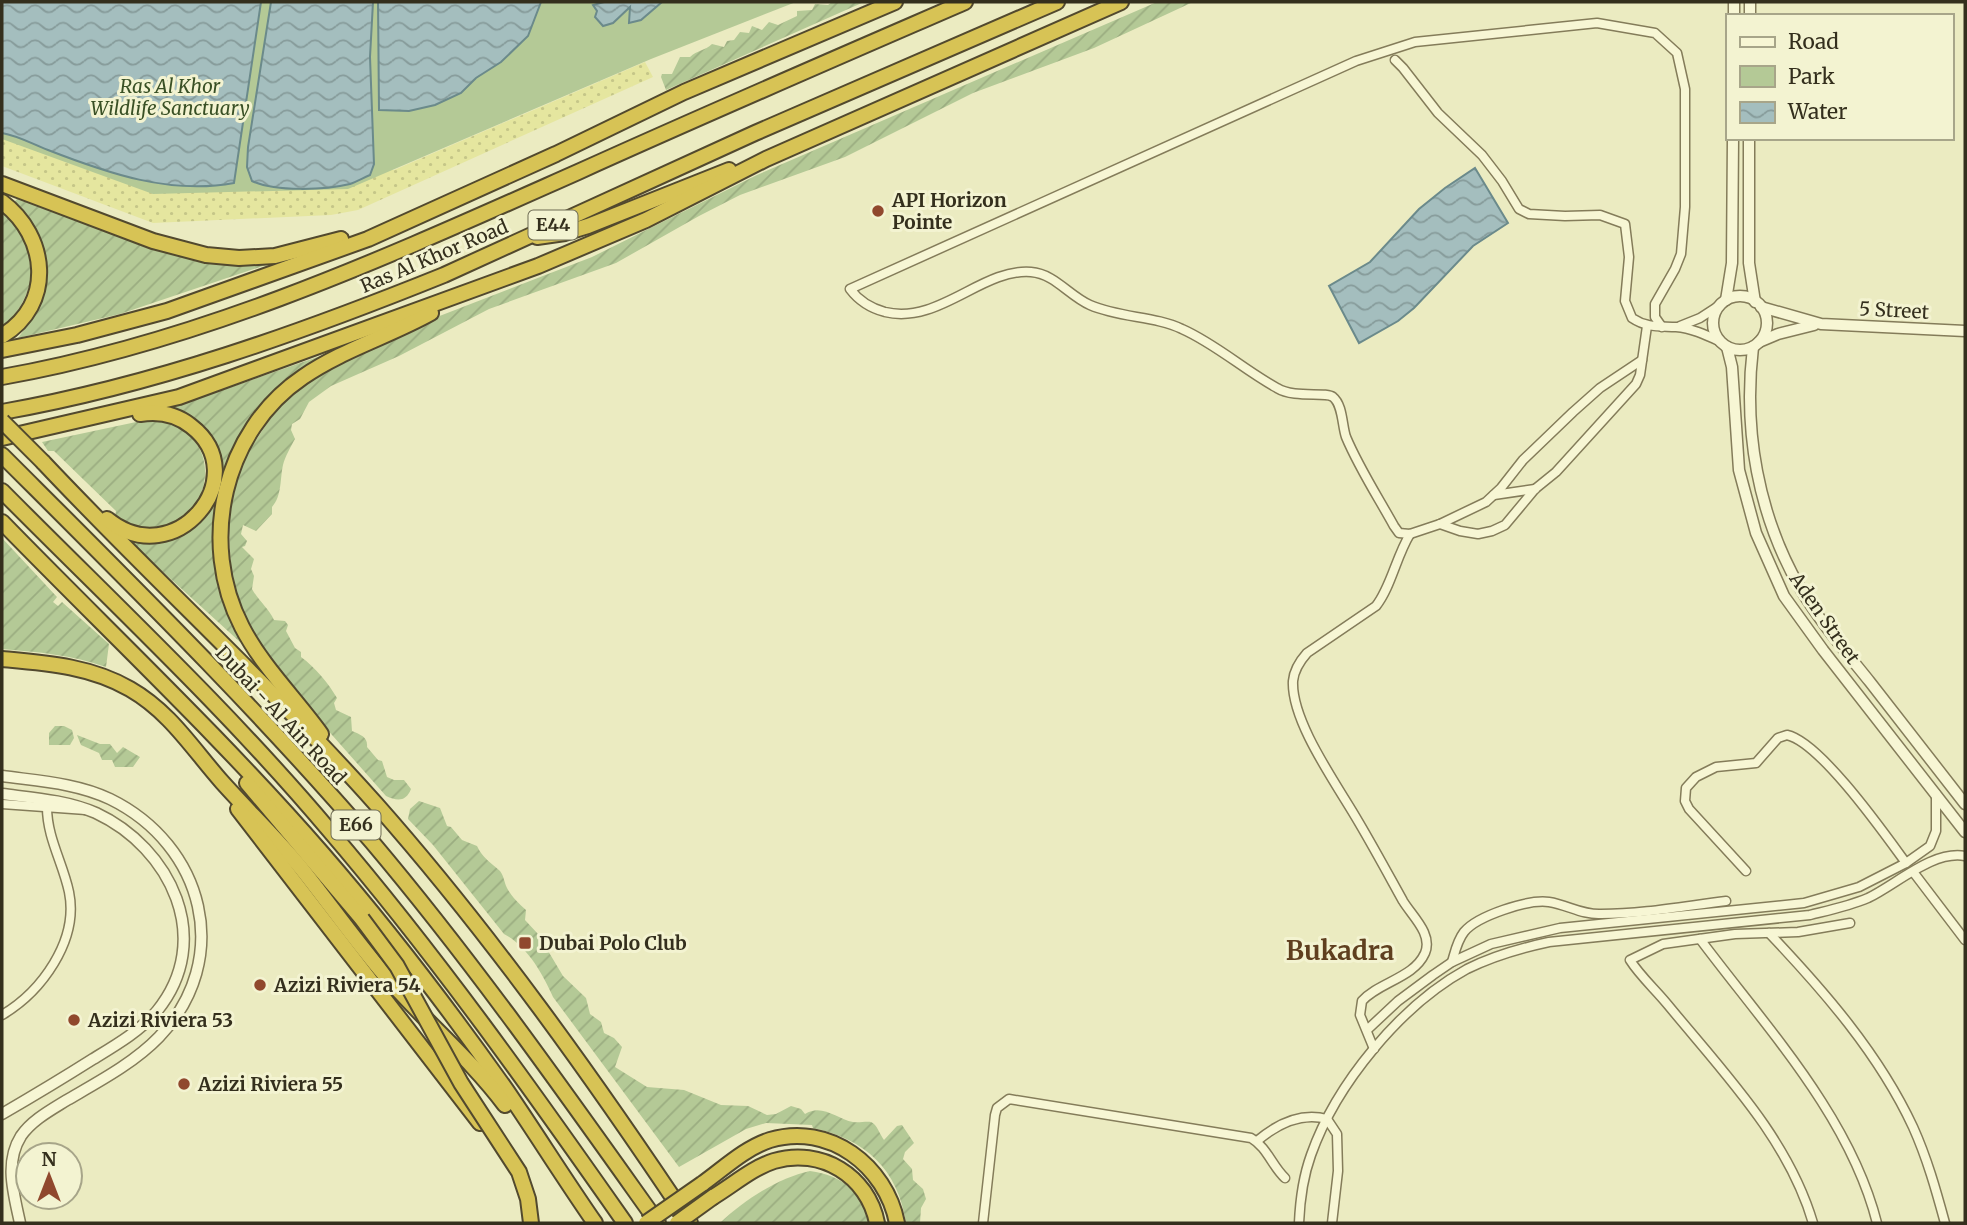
<svg xmlns="http://www.w3.org/2000/svg" width="1967" height="1225" font-family="Merriweather,serif">
  <style>
    .sand { fill: url(#sand-dots) }
    .park { fill: #b4c996 }
    .garden { fill: url(#garden-furrows) }
    .water { fill: url(#water-waves); stroke: #6b8a8b; stroke-width: 2 }
    .lines { fill: none; stroke-linecap: round; stroke-linejoin: round }
    .minor-casing { stroke: #847c5a; stroke-width: 11 }
    .tertiary-casing { stroke: #847c5a; stroke-width: 13 }
    .motorway-casing { stroke: #52492e; stroke-width: 18 }
    .minor { stroke: #f7f6d4; stroke-width: 8 }
    .tertiary { stroke: #f7f6d4; stroke-width: 10 }
    .motorway { stroke: #d7c355; stroke-width: 14 }
    .motorway-bridge-casing { stroke: #52492e; stroke-width: 18; stroke-linecap: butt }
    .motorway-bridge { stroke: #d7c355; stroke-width: 14 }
    .poi-dot { fill: #90482d; stroke: #f3f3d1; stroke-width: 2.5 }
    .labels { text-anchor: middle; stroke-width: 6; stroke-linejoin: round; paint-order: stroke }
    .shield { fill: #f3f3d1; stroke: #6d6a53; stroke-width: 2 }
    .shield-label { font-size: 18px; font-weight: bold; fill: #342f1d }
    .park-label { font-size: 19px; font-style: italic; fill: #395025; stroke: #f3f3d1 }
    .poi-label { font-size: 19px; font-weight: bold; fill: #342f1d; stroke: #f3f3d1; text-anchor: start }
    .street-label { font-size: 19px; fill: #342f1d; stroke: #f3f3d1 }
    .district-label { font-size: 26px; font-weight: bold; fill: #5f3f1f; stroke: #f3f3d1 }
  </style>
  <defs>
    <pattern id="sand-dots" width="8" height="8" patternUnits="userSpaceOnUse" patternTransform="scale(1.75)"><rect width="8" height="8" fill="#e5e69f"/><path d="M2 2h.1M6 6h.1" fill="none" stroke="#c5c688" stroke-width="1.8" stroke-linecap="round"/></pattern>
    <pattern id="garden-furrows" width="10" height="10" patternUnits="userSpaceOnUse" patternTransform="scale(1.75)"><rect width="10" height="10" fill="#b4c996"/><path d="M-1 1l2-2M0 10L10 0M9 11l2-2" fill="none" stroke="#9bad81"/></pattern>
    <pattern id="water-waves" width="16" height="10" patternUnits="userSpaceOnUse" patternTransform="scale(1.75)"><rect width="16" height="10" fill="#a4bebe"/><path d="M0 5q4-4 8 0t8 0" fill="none" stroke="#869b9a"/></pattern>
  </defs>
  <rect width="100%" height="100%" fill="#ebebc1"/>
  <polygon class="sand" points="645,62 653,77 358,210 331,215 153,223 2,166 2,133 394,170"/>
  <polygon class="park" points="2,2 796,2 651,59 348,189 153,194 2,139"/>
  <g class="garden">
    <path d="M832,2H864L666,90L661,77L662,74H672L680,57H690C697,50 705,51 712,44L724,47L727,41L734,40L740,32L749,33L752,26L762,30L769,22L778,25L797,16V11L812,10L815,4L828,5Z"/>
    <path d="M1157,2H1193L1094,48L973,93L845,157L740,195L699,216L616,263L489,309L399,356L331,386L309,402L300,419L292,424L291,430L295,439C291,446 285,457 283,465C280,478 282,496 272,507V514L256,531L243,525L241,534L247,541L245,546L242,547L254,559L251,569L254,576L252,589C258,600 269,609 274,620L285,621L288,625L286,631L295,648L301,652V657C315,667 329,684 337,698L334,703L336,710L351,717L352,731C361,735 368,737 367,747L378,760L382,761L387,777L394,780H404L411,789C406,802 397,801 386,796L317,718L266,654L246,621L231,577L229,522L232,496L240,469L249,450L279,406L314,376L424,322L592,257L757,175Z"/>
    <polygon points="21,195 158,245 275,262 120,314 18,338 32,319 43,292 42,248 31,222 14,202"/>
    <path d="M2,210C46,241 38,296 2,328Z"/>
    <path d="M326,354L296,374L223,480L220,479C218,457 215,438 197,423C190,417 180,413 174,407Z"/>
    <path d="M155,418C244,438 200,550 135,527C128,524 122,520 115,516L116,511L54,451H48L42,442Z"/>
    <path d="M216,498H218V516L242,640L240,642L129,541C136,540 147,543 156,543C184,540 204,522 216,498Z"/>
    <path d="M2,538L57,597L53,602L58,606L62,602L109,644L106,667C72,655 38,652 2,649Z"/>
    <polygon points="55,726 64,726 72,730 74,738 70,745 49,745 49,733"/>
    <polygon points="77,735 100,744 110,744 117,753 123,747 140,757 133,767 115,767 112,760 102,760 99,753 81,745"/>
    <path d="M419,801L440,808L447,826L451,827L462,840L477,846C482,857 491,863 500,871C504,876 504,882 507,888C511,896 519,904 526,910L525,920L538,934L563,976L586,998L590,1014L601,1022L604,1033L614,1038L622,1047L615,1067L647,1087L684,1090L721,1105L748,1106L767,1115L776,1114L791,1106L801,1109L805,1114C822,1103 837,1119 853,1122C859,1123 866,1121 871,1122C877,1124 880,1135 884,1140L897,1126L902,1125L914,1143L905,1152L903,1159L912,1169L913,1180L923,1189L926,1199L921,1208L920,1223H906C898,1169 865,1139 813,1128L812,1125L766,1123L746,1129L679,1167L553,997C543,974 527,946 504,934L433,845L408,819L410,809Z"/>
    <path d="M810,1171C843,1176 860,1190 869,1223H720C744,1200 778,1178 810,1171Z"/>
  </g>
  <g class="water">
    <path d="M2,2H261L234,183C170,195 107,173 48,150C32,144 19,136 2,133Z"/>
    <path d="M271,2H373L370,57L374,164L370,175C363,178 356,182 350,184C325,190 275,192 252,181L247,167L248,147Z"/>
    <polygon points="378,2 541,2 528,36 501,62 476,78 461,93 435,105 409,111 379,110"/>
    <polygon points="604,2 662,2 641,20 629,23 630,7 613,23 603,26 595,17 597,11 593,5"/>
    <polygon points="1475,168 1508,223 1473,246 1414,308 1398,321 1359,343 1329,286 1370,262 1419,209 1445,188"/>
  </g>
  <g class="lines">
    <defs>
      <g id="minor">
        <path d="M1395,60L1403,68L1438,113L1482,155L1502,181L1519,209L1529,214L1565,216L1600,215L1625,224L1629,257L1625,301L1632,318C1647,328 1659,326 1676,327C1691,328 1706,335 1719,341"/>
        <polyline points="1680,326 1700,318 1720,305"/>
        <path d="M1642,360L1600,388L1573,412L1523,460L1501,488L1486,502L1440,524L1410,534L1399,533L1394,526C1378,497 1359,468 1346,437C1342,426 1343,405 1333,397C1325,391 1295,399 1277,388C1244,370 1216,344 1182,329C1155,316 1120,318 1090,305C1068,295 1055,274 1031,272C982,268 939,325 885,312C870,308 859,301 850,289L1356,61L1415,42L1597,23L1655,33L1677,53L1685,89V207L1681,254L1675,269L1655,304V317L1662,327"/>
        <polyline points="1494,495 1535,489"/>
        <polyline points="1440,524 1460,531 1478,534 1492,531 1505,525 1535,489 1556,472 1636,384 1640,375 1647,326"/>
        <polyline points="2,804 86,810"/>
        <path d="M1746,871L1689,809L1685,801L1686,788L1696,777L1716,767L1756,763L1778,738L1787,735C1820,742 1884,833 1906,863"/>
        <polyline points="1914,873 1965,940"/>
        <path d="M1769,933C1824,991 1879,1054 1913,1127C1927,1158 1936,1190 1945,1223"/>
        <path d="M1700,939C1765,1026 1850,1116 1877,1223"/>
        <path d="M1452,962C1455,952 1457,941 1464,932C1477,916 1528,899 1549,902C1568,905 1582,915 1601,914C1643,914 1685,906 1726,901"/>
        <path d="M2,1015C41,992 79,941 69,892C63,863 47,838 47,807"/>
        <polyline points="1367,1030 1398,1001 1433,975 1452,962 1491,944 1560,928 1804,903 1859,887 1906,863 1930,846 1936,831 1936,794"/>
        <path d="M1374,1049L1360,1015L1362,1001C1379,982 1414,978 1425,953C1433,934 1412,916 1403,901C1388,874 1374,848 1358,821C1338,786 1291,722 1293,681C1294,670 1299,662 1307,653L1376,606C1391,587 1396,557 1410,534"/>
        <path d="M1257,1141C1277,1124 1301,1112 1327,1119L1337,1134L1338,1171L1332,1223"/>
        <path d="M983,1223L995,1115L997,1108L1009,1099L1251,1138C1267,1147 1272,1166 1285,1178"/>
        <path d="M1299,1223C1300,1200 1303,1177 1311,1155C1336,1084 1401,1005 1467,969C1493,956 1521,948 1549,942L1810,915C1830,910 1849,906 1868,898C1897,884 1933,850 1965,856"/>
        <path d="M1813,1223C1788,1138 1723,1072 1668,1005C1656,990 1640,976 1630,960L1663,944L1735,934L1798,932L1850,923"/>
      </g>
      <g id="tertiary">
        <polyline points="1734,16 1734,2"/>
        <polyline points="1750,16 1750,2"/>
        <polyline points="1749,138 1749,263 1755,302"/>
        <circle cx="1740" cy="323" r="27"/>
        <polyline points="1726,300 1732,263 1733,138"/>
        <polyline points="1761,307 1821,324 1965,331"/>
        <polyline points="1759,342 1778,334 1814,325"/>
        <polyline points="1727,347 1732,367 1739,470 1756,533 1784,596 1823,650 1965,832"/>
        <path d="M1753,347C1743,430 1758,515 1800,588C1820,622 1846,652 1870,682C1902,723 1934,764 1965,804"/>
        <path d="M2,776C38,781 77,783 110,799C204,845 234,959 159,1037C134,1063 98,1082 67,1100C51,1110 32,1120 21,1136C4,1163 14,1194 20,1223"/>
        <path d="M2,794C33,798 66,800 96,813C171,848 215,940 157,1011C140,1031 116,1045 93,1059C63,1078 33,1096 2,1114"/>
      </g>
      <g id="motorway">
        <polyline points="2,184 153,241 206,255 239,258 275,256 341,239"/>
        <path d="M2,202C48,236 55,304 2,336"/>
        <polyline points="537,237 565,233 588,226 729,170"/>
        <polyline points="2,350 77,335 167,311 368,239 556,154 684,92 895,2"/>
        <path d="M2,377C205,341 391,255 578,172C706,114 836,58 965,2"/>
        <path d="M2,412C155,385 300,333 444,275L755,133L1057,2"/>
        <polyline points="2,438 179,397 538,266 646,220 766,159 1121,2"/>
        <path d="M2,455C128,581 256,707 372,842C475,964 566,1094 658,1223"/>
        <path d="M43,462C152,578 270,685 376,804C490,933 594,1079 690,1223"/>
        <path d="M2,491C112,602 228,710 329,830C436,955 531,1089 625,1223"/>
        <path d="M107,519C175,575 256,476 191,426C176,414 158,411 140,414"/>
        <path d="M2,522C109,632 221,737 322,853C388,929 449,1009 507,1091C537,1135 565,1180 595,1223"/>
        <path d="M2,659C46,663 90,666 130,689C170,712 192,748 222,782C248,811 276,838 301,868C329,903 354,939 383,973C422,1019 469,1057 505,1105"/>
        <path d="M321,734C295,698 262,666 242,627C198,543 223,431 303,377C342,350 390,336 431,313"/>
        <polyline points="247,783 362,919"/>
        <polyline points="238,809 480,1123"/>
        <path d="M702,1184C723,1169 745,1148 770,1140C829,1122 886,1166 897,1223"/>
        <path d="M713,1197C733,1185 752,1168 774,1161C821,1147 868,1176 877,1223"/>
      </g>
    </defs>
    <use href="#minor" class="minor-casing"/>
    <use href="#tertiary" class="tertiary-casing"/>
    <use href="#motorway" class="motorway-casing"/>
    <use href="#minor" class="minor"/>
    <use href="#tertiary" class="tertiary"/>
    <use href="#motorway" class="motorway"/>
    <defs>
      <g id="motorway-bridge">
        <polyline points="2,421 43,462"/>
        <polyline points="362,919 397,966 461,1083 519,1172 528,1199 531,1223"/>
        <polyline points="646,1223 702,1184"/>
        <polyline points="677,1223 713,1197"/>
      </g>
    </defs>
    <use href="#motorway-bridge" class="motorway-bridge-casing"/>
    <use href="#motorway-bridge" class="motorway-bridge"/>
  </g>
  <g class="poi-dot">
    <circle cx="878" cy="211" r="7"/>
    <rect x="518" y="936" width="14" height="14" rx="3.5"/>
    <circle cx="260" cy="985" r="7"/>
    <circle cx="74" cy="1020" r="7"/>
    <circle cx="184" cy="1084" r="7"/>
  </g>
  <g class="labels">
    <g class="shield">
      <rect x="528.5" y="210.5" width="49" height="29" rx="5"/>
      <rect x="331.5" y="810.5" width="49" height="29" rx="5"/>
    </g>
    <g class="shield-label">
      <text x="553" y="231">E44</text>
      <text x="356" y="831">E66</text>
    </g>
    <g class="park-label">
      <text x="170" y="93">Ras Al Khor<tspan x="170" dy="22">Wildlife Sanctuary</tspan></text>
    </g>
    <g class="poi-label">
      <text x="892" y="207">API Horizon<tspan x="892" dy="22">Pointe</tspan></text>
      <text x="539" y="950">Dubai Polo Club</text>
      <text x="274" y="992">Azizi Riviera 54</text>
      <text x="88" y="1027">Azizi Riviera 53</text>
      <text x="198" y="1091">Azizi Riviera 55</text>
    </g>
    <g class="street-label">
      <text transform="translate(434 256) rotate(-23)" y="7">Ras Al Khor Road</text>
      <text transform="translate(1894 310) rotate(3)" y="7">5 Street</text>
      <text transform="translate(1825 618) rotate(55)" y="7">Aden Street</text>
      <text transform="translate(281 715) rotate(47)" y="7">Dubai - Al Ain Road</text>
    </g>
    <g class="district-label">
      <text x="1340" y="960">Bukadra</text>
    </g>
  </g>
  <rect width="1967" height="1225" fill="none" stroke="#342f1d" stroke-width="7"/>
  <rect x="1726" y="14" width="228" height="126" fill="#f3f3d1" stroke="#a7a589" stroke-width="2"/>
  <rect x="1740" y="37" width="35" height="10" fill="#f7f6d4" stroke="#a7a589" stroke-width="2"/>
  <text x="1788" y="49" font-size="21" fill="#342f1d">Road</text>
  <rect x="1740" y="66" width="35" height="21" fill="#b4c996" stroke="#a7a589" stroke-width="2"/>
  <text x="1788" y="84" font-size="21" fill="#342f1d">Park</text>
  <rect x="1740" y="102" width="35" height="21" fill="url(#water-waves)" stroke="#a7a589" stroke-width="2"/>
  <text x="1788" y="119" font-size="21" fill="#342f1d">Water</text>
  <g transform="translate(49 1176)"><circle r="33" fill="#f3f3d1" stroke="#a7a589" stroke-width="2"/>
  <path d="M0-5L12 26L0 18L-12 26Z" fill="#90482d"/>
  <text y="-10" font-size="19" font-weight="bold" text-anchor="middle" fill="#342f1d">N</text>
  </g>
</svg>
